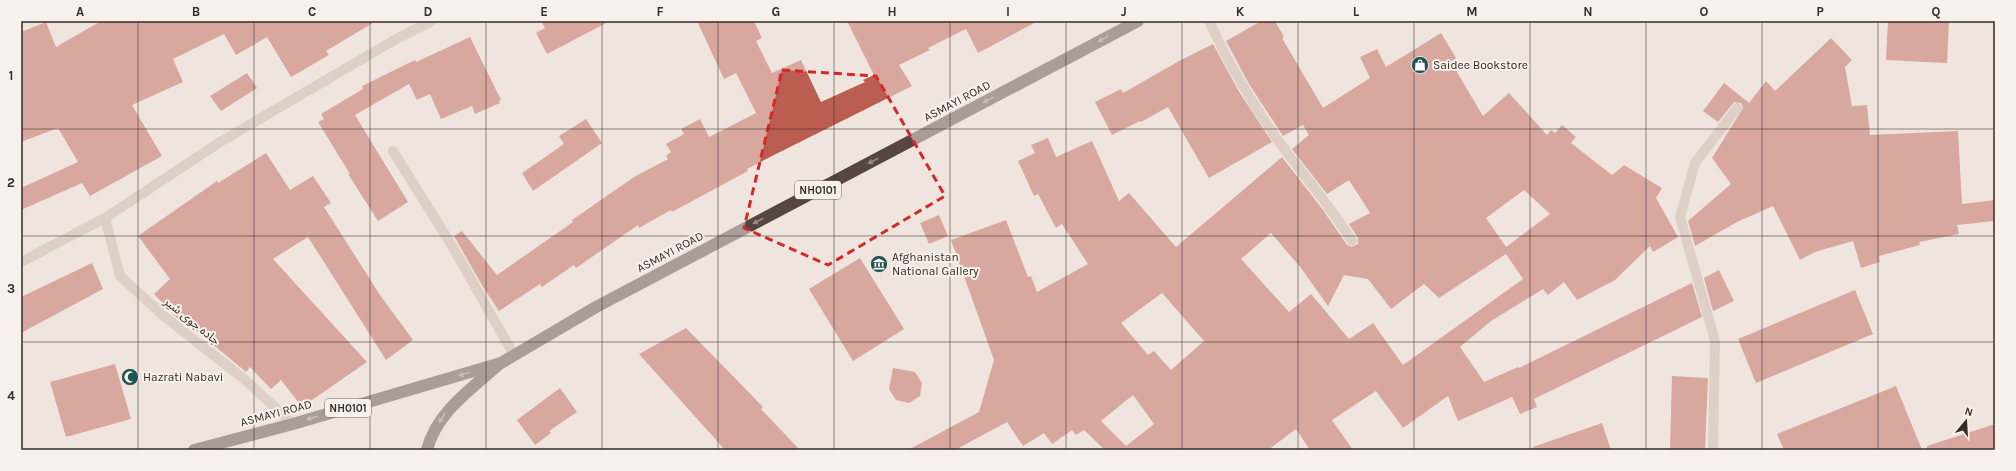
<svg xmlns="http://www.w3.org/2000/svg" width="2016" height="471" font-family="Karla,'Noto Sans Arabic',sans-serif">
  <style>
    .building { fill: #ba5e52; fill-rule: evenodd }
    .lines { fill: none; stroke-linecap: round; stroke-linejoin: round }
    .lane { stroke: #c7b4ab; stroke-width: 10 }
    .street { stroke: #c7b4ab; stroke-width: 10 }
    .highway { stroke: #564541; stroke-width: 12 }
    .oneway { fill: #978985 }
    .marked { fill: none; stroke: #d62828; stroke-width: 3; stroke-dasharray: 8 5; stroke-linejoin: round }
    .grid { fill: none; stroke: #362c29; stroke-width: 1; stroke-opacity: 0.55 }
    .labels { text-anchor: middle; stroke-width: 4; stroke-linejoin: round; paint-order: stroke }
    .shield { fill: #f8f0ea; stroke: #706763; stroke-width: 1 }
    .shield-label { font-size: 11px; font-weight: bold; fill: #362c29 }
    .poi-label { font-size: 12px; fill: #362c29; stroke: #f8f0ea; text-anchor: start }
    .street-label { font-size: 12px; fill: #362c29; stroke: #f8f0ea }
    .neatline { fill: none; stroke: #362c29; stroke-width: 1.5 }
    .grid-label { font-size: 13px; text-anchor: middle; font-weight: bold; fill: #362c29 }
  </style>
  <rect width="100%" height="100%" fill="#f0e5de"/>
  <g class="building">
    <polygon points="101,21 376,21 326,51 329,55 291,77 267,37 236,55 224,34 173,59 183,82 132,105 162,156 90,196 82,183 21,210 21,188 78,162 58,128 21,142 21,32 46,22 56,47"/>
    <polygon points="541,21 610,21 547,54 536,33 545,28"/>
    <polygon points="697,21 754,21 762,38 756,41 772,73 801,60 821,102 865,82 863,80 874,75 847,21 1038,21 978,53 966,29 928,48 930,50 899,65 912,86 770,157 747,169 748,171 672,212 671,210 639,228 638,225 576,268 574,265 542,287 540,284 499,311 483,287 454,236 462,231 497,275 573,222 572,220 634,177 668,159 666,156 671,152 666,144 684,134 681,129 700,119 709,137 756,113 736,73 724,79"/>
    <path d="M1261,21H1275L1284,37L1282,38L1323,108L1370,78L1360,57L1377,49L1386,67L1441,33L1456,58L1451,62L1483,116L1509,93L1547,135L1551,130L1555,133L1562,125L1576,137L1571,143L1612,175L1624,165L1662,188L1656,198L1678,237L1653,252L1650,246L1615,280L1577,300L1564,282L1548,295L1543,289L1491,321L1460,347L1484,382L1518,367L1519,368L1692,283L1702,317L1534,399L1537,407L1520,414L1512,397L1458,421L1448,396L1403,428L1376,391L1332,420L1353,450H1310L1296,429L1268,450H1105L1084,430L1076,435L1072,430L1052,444L1044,433L1023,446L1007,422L955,450H908L979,412L994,360L951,240L1006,220L1028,277L1031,276L1037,292L1088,264L1062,224L1056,228L1038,194L1034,196L1018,161L1035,153L1031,145L1048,138L1056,157L1092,141L1119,201L1129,193L1176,247L1282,157L1323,210L1347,245L1352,247L1358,244V238L1349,224L1370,213L1349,180L1327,194L1292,149L1309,135L1303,125L1283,136L1249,84L1226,41ZM1524,190L1550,214L1506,247L1486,218ZM1271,233L1301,268L1328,306L1344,275L1368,279L1391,309L1424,284L1439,298L1506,254L1523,279L1403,365L1373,323L1349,339L1311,294L1289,312L1241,259ZM1162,293L1204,341L1171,370L1154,351L1148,355L1121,323ZM1133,395L1154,424L1126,446L1101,421Z"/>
    <polygon points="1888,21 1949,21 1947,63 1886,60"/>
    <polygon points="470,37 501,100 499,101 500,103 475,114 472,106 441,119 430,94 417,100 409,84 355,115 408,202 378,221 348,174 350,174 318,122 324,119 321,114 363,89 362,86 415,60 416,62"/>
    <polygon points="1831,38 1852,60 1845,67 1852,106 1867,105 1870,135 1958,131 1962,204 1995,200 1995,221 1957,225 1959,234 1919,242 1920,245 1879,256 1880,262 1861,268 1853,241 1815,252 1800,260 1773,206 1737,222 1695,246 1688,221 1731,184 1712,158 1743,108 1741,103 1734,102 1718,122 1703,111 1724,83 1749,103 1766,81 1775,91"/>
    <polygon points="1213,44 1238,90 1272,142 1209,178 1168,107 1141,122 1140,121 1112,135 1095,102 1121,89 1123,93 1179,61"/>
    <polygon points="247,73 257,88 221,111 210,96"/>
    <polygon points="586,119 602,143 533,191 522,173 564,144 559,136"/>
    <polygon points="266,153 290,190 313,176 331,203 324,207 380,295 413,340 386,360 308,237 273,259 367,362 302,407 281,380 271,389 250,367 246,372 186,322 184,324 179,320 154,294 170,279 138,236 217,181 218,183"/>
    <polygon points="939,215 948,236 929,244 920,223"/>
    <polygon points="860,258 904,329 853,361 809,289"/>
    <polygon points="92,263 103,289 21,333 21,297"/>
    <polygon points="1719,270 1734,301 1713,311 1704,278"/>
    <polygon points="1855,290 1873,334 1756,383 1738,339"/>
    <polygon points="686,328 763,407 761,409 800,450 725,450 639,354"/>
    <polygon points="115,364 131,419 66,437 50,382"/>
    <polygon points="893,368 915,372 922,383 920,396 909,403 896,400 889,389"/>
    <polygon points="1672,376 1708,378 1705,450 1670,450"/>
    <polygon points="1896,386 1922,450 1784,450 1777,434"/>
    <polygon points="560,388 577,412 549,431 551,433 535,445 517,420"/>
    <polygon points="1602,423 1611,450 1534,450 1533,447"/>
    <polygon points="1995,424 1995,450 1927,450 1927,446"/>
  </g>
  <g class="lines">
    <polyline class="lane" points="393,151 452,246 514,355"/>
    <g class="street">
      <path d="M1209,21C1229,65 1256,110 1285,150C1308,180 1332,209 1352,241"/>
      <polyline points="105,218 120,276 165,317 244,379 293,424"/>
      <polyline points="21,262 105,218 220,142 398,38 432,21"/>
      <polyline points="1713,450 1715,341 1680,217 1695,163 1737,108"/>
    </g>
    <g class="highway">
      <polyline points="194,450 293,424 501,363 596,307 1138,21"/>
      <path d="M427,450C436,413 470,390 497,366"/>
    </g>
  </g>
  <defs><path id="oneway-solid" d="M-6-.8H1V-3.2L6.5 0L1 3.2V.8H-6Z"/></defs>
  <g class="oneway">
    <use href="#oneway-solid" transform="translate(1103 39) rotate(152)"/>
    <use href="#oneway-solid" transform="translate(988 100) rotate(152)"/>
    <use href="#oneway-solid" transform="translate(873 161) rotate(152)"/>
    <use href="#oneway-solid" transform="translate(758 221) rotate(152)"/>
    <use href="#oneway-solid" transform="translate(464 374) rotate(163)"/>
    <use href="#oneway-solid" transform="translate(312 418) rotate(164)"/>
    <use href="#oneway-solid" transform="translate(442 418) rotate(123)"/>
  </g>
  <path d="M0 0H2016V471H0ZM782,70L876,76L945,196L828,265L744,228Z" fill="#f0e5de" fill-opacity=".55" fill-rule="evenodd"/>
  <path class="marked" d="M782,70L876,76L945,196L828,265L744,228Z"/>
  <path class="grid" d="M138,21V450M254,21V450M370,21V450M486,21V450M602,21V450M718,21V450M834,21V450M950,21V450M1066,21V450M1182,21V450M1298,21V450M1414,21V450M1530,21V450M1646,21V450M1762,21V450M1878,21V450M21,129H1995M21,236H1995M21,342H1995"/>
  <defs>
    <symbol id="shop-disc" viewBox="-11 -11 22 22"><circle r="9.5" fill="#235350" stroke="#f8f0ea"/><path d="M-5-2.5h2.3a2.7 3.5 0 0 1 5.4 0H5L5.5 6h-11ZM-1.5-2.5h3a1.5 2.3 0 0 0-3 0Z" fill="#fff"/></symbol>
    <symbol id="museum-disc" viewBox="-11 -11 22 22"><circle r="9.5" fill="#235350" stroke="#f8f0ea"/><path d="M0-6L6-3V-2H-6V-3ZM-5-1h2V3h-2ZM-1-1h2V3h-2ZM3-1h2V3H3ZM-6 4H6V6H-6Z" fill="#fff"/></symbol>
    <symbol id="mosque-disc" viewBox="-11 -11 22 22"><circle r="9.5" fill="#235350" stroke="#f8f0ea"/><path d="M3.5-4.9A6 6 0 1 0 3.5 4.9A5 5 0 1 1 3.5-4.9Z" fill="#fff"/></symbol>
  </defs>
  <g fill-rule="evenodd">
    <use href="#shop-disc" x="1410" y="55" width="20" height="20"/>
    <use href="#museum-disc" x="869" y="254" width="20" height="20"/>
    <use href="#mosque-disc" x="120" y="367" width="20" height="20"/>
  </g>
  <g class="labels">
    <g class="shield">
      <rect x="795" y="181" width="46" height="18" rx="3"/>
      <rect x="325" y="399" width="46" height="18" rx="3"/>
    </g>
    <g class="shield-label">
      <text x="818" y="194">NH0101</text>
      <text x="348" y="412">NH0101</text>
    </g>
    <g class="poi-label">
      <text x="1433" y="69">Saidee Bookstore</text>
      <text x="892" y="261">Afghanistan<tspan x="892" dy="14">National Gallery</tspan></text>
      <text x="143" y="381">Hazrati Nabavi</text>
    </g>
    <g class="street-label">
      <text transform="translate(957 101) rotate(-28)" y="4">ASMAYI ROAD</text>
      <text transform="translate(670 252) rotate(-28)" y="4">ASMAYI ROAD</text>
      <text transform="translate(192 321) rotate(39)" y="4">جاده جوی شیر</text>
      <text transform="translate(276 413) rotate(-15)" y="4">ASMAYI ROAD</text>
    </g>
  </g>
  <rect width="2016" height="471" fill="none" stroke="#f8f0ea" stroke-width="44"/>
  <g transform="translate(1966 421) rotate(18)" stroke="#f8f0ea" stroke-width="3" paint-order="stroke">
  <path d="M0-3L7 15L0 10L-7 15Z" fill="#362c29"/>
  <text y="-6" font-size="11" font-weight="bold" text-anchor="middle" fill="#362c29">N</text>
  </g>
  <rect x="22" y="22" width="1972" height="427" class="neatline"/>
  <g class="grid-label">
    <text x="80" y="16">A</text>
    <text x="196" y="16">B</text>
    <text x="312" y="16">C</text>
    <text x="428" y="16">D</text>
    <text x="544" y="16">E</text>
    <text x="660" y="16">F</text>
    <text x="776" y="16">G</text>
    <text x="892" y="16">H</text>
    <text x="1008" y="16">I</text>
    <text x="1124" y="16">J</text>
    <text x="1240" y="16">K</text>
    <text x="1356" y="16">L</text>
    <text x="1472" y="16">M</text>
    <text x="1588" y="16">N</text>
    <text x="1704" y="16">O</text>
    <text x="1820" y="16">P</text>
    <text x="1936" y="16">Q</text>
    <text x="11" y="80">1</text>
    <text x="11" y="187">2</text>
    <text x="11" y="293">3</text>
    <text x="11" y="400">4</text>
  </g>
</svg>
